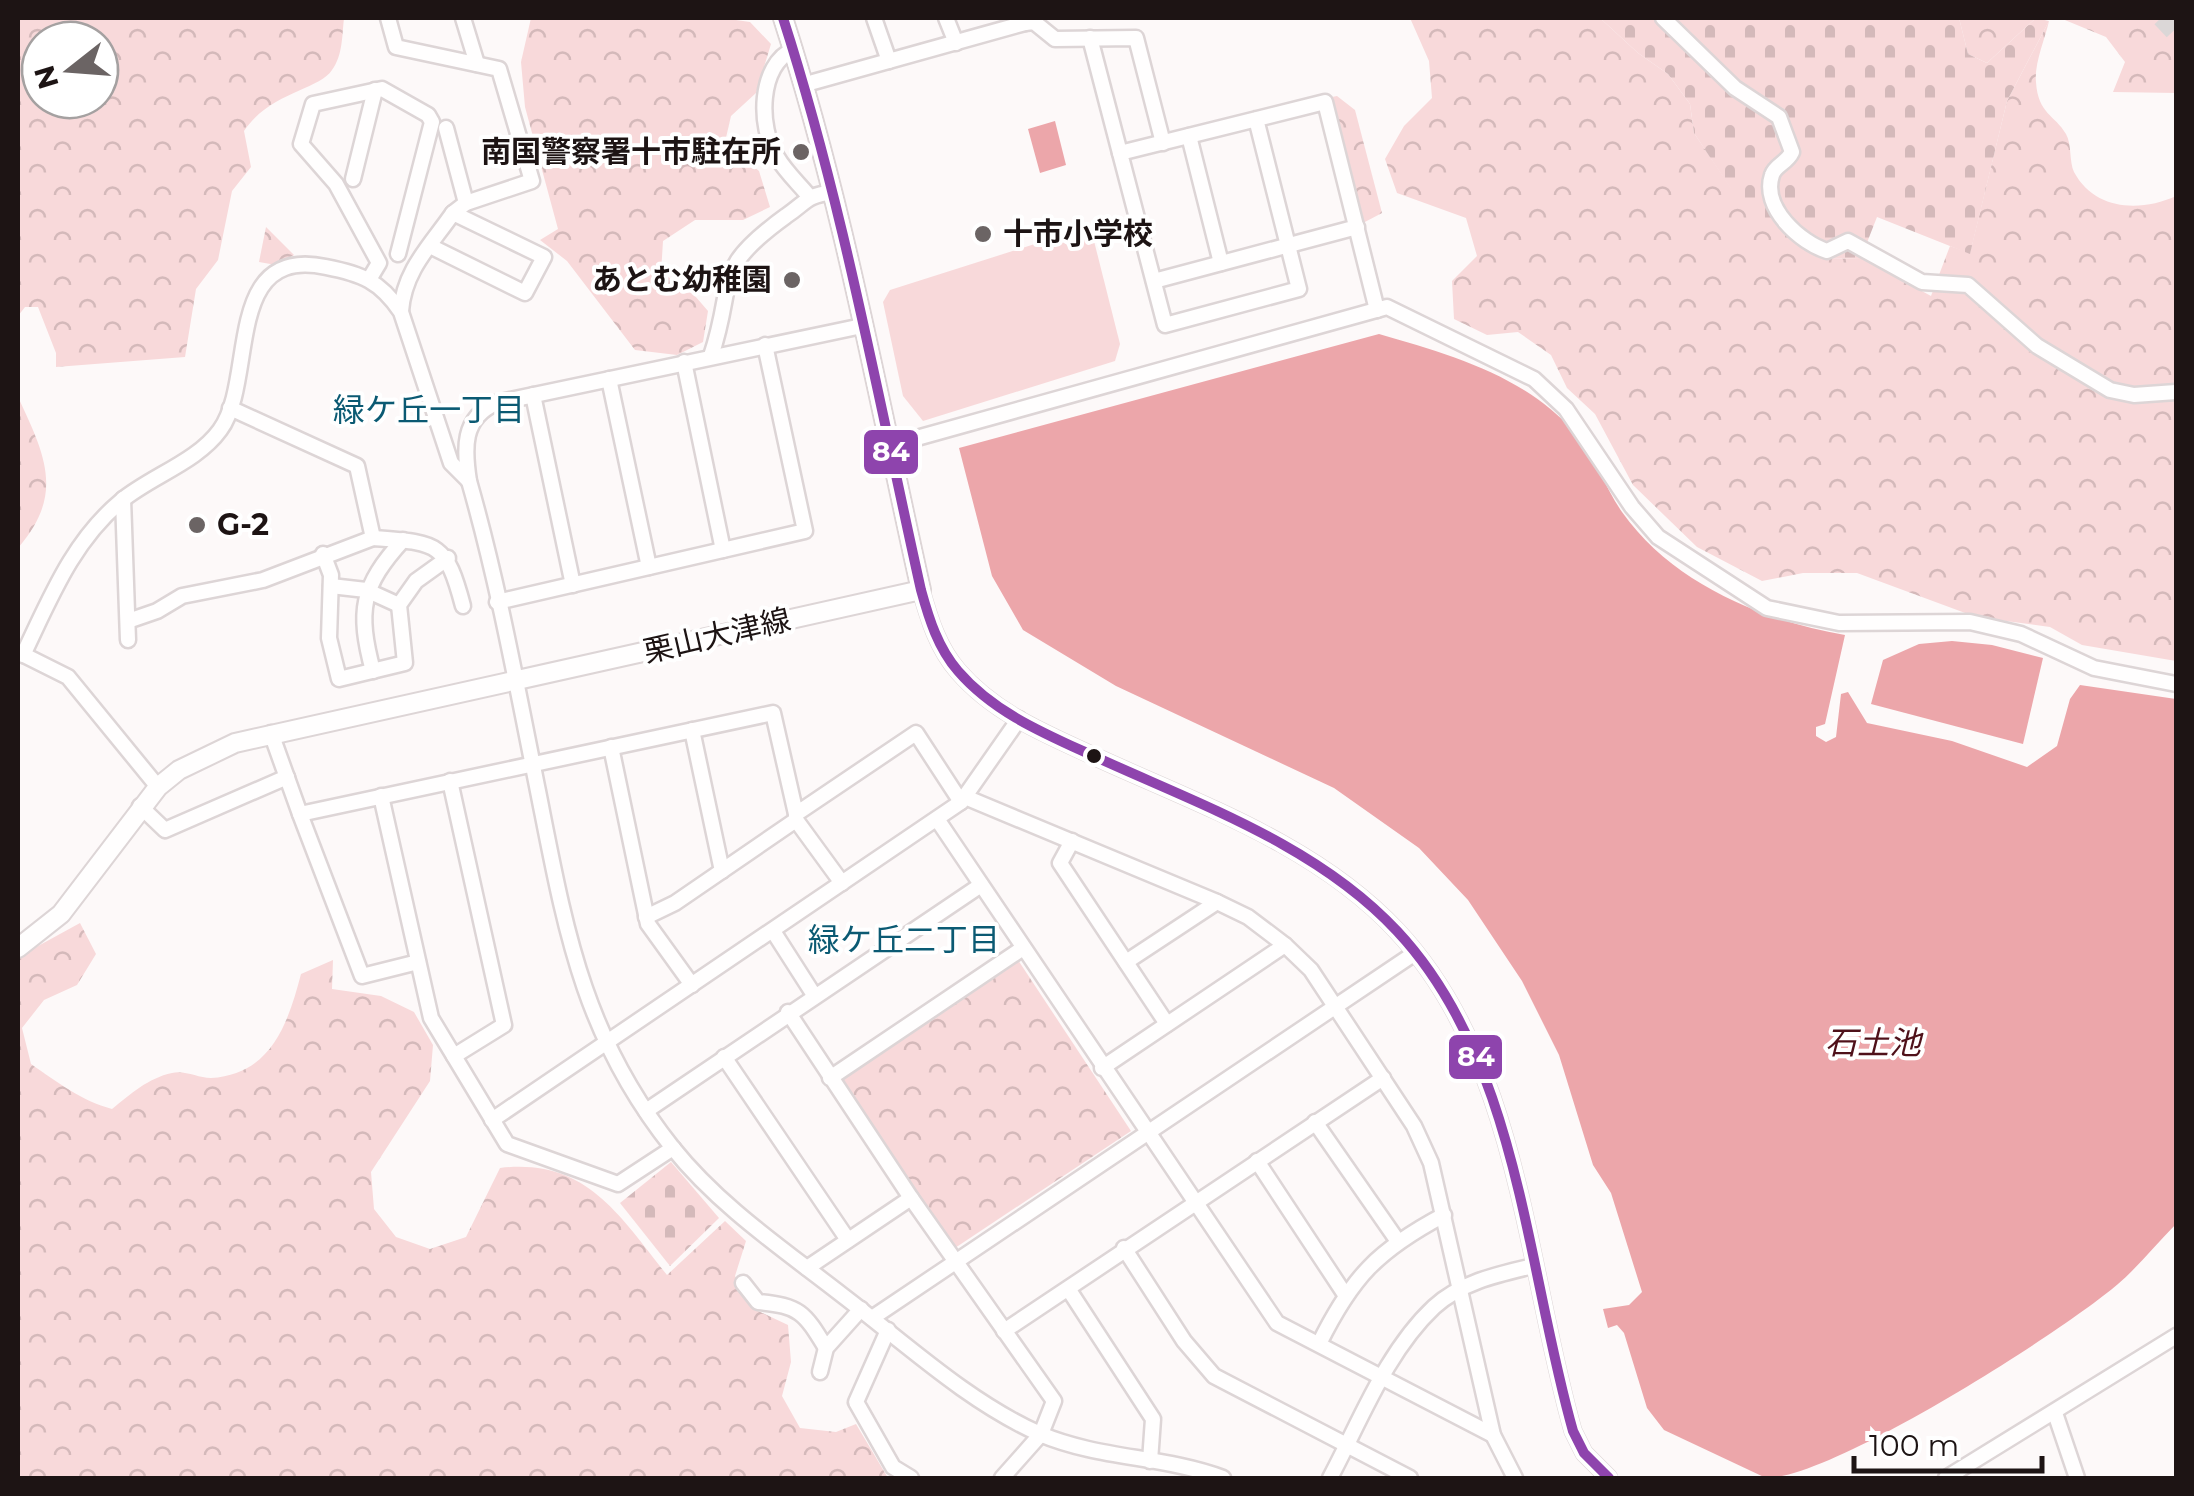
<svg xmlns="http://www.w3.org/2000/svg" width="2194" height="1496" font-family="Montserrat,'Noto Sans JP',sans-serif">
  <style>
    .forest { fill: url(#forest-crowns); fill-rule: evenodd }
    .cemetery { fill: url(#cemetery-stones) }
    .pitch { fill: #f8d9da }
    .water { fill: #eca6aa }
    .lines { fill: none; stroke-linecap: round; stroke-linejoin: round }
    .major-tunnel { stroke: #dbd7d7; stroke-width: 18; stroke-dasharray: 18 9; stroke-linecap: butt }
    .minor-casing { stroke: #ddd5d6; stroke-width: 19 }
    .major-casing { stroke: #ddd5d6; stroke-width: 22 }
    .minor { stroke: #fffefe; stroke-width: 14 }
    .major { stroke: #fffefe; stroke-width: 18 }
    .bus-1-casing { stroke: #fff; stroke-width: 18 }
    .bus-1 { stroke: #8e44ad; stroke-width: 10 }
    .poi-dot { fill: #6b6464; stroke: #fff; stroke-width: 4 }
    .bus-dot { fill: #1d1414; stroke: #fff; stroke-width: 4 }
    .labels { text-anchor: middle; stroke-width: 8; stroke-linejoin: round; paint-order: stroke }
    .poi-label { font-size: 30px; font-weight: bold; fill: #1d1414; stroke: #fff; text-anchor: end }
    .street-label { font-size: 30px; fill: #1d1414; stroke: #fff }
    .neighbourhood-label { font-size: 32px; fill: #0b5a73; stroke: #fff }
    .water-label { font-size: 32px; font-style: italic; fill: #4f111a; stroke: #fff }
    .line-badge { stroke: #fff; stroke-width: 4 }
    .badge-label { font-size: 28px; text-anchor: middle; font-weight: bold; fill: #fff }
  </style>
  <defs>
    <pattern id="forest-crowns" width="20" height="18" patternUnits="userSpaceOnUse" patternTransform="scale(2.5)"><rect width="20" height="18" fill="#f8d9da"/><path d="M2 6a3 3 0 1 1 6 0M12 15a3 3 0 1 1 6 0" fill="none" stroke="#d4b9ba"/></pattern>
    <pattern id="cemetery-stones" width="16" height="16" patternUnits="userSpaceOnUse" patternTransform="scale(2.5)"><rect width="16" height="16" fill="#f8d9da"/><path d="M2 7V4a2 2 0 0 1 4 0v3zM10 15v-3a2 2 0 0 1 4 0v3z" fill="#d4b9ba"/></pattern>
  </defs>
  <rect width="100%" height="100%" fill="#fdf9f9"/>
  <g class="forest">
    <path d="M18,18H344C342,35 343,55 332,70C319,90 270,92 244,131L251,167L232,191L218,260L196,289L185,357L56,367V353L38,307H25L18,316ZM40,40H100V100H40Z"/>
    <polygon points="531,18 722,18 750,22 771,44 756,93 731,116 725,142 759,171 770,207 743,220 695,220 663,241 661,273 689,289 708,311 703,342 677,355 635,350 567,261 540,240 558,229 525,107 521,62"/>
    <path d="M1410,18H1600L1638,53L1668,74L1690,104L1694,133L1731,188L1794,245L1827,259L1861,258L1931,296L1950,246L1970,253L2007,101L2049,21C2045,39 2034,64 2036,82C2038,114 2055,115 2066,134C2072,145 2069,161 2074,172C2095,211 2141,212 2176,196V661L2082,645L2050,627L1976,617L1857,573H1803L1762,581L1697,547L1633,485L1595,414L1567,388L1551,355L1518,332L1487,335L1454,319L1452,281L1477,256L1466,218L1397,193L1385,159L1404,126L1432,98L1429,61Z"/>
    <polygon points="1959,18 2036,18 1987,63 1968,54"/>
    <polygon points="2060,18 2176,18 2176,93 2113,92 2125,62 2106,37"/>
    <polygon points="1337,96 1355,110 1382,213 1363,223 1332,97"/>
    <polygon points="266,227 294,255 276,265 259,262"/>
    <path d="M18,397C45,455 65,494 18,548Z"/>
    <path d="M80,923L96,954L77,985L44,1000L22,1028L31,1064C57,1082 82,1101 112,1109C131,1094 148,1078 172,1073C185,1070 198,1078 211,1078C272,1074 288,1023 301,974L333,960L332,989L381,996L414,1012L433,1045L430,1081L371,1172L374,1209L396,1237L430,1249L466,1237L500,1168C586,1158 619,1215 667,1275L725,1221L746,1241L735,1276L754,1309L788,1325L791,1362L782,1396L800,1428L836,1432L856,1424L888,1478H18V957Z"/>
    <polygon points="1018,960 1131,1131 955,1248 842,1079"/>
  </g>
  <g class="cemetery">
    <polygon points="1600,18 1959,18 1968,54 1987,63 2036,18 2049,21 2007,101 1970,254 1877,217 1861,258 1827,259 1794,246 1731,189 1694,133 1690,104 1668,74 1638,53"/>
    <polygon points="671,1162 719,1218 670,1266 620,1203"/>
  </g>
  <polygon class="pitch" points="1085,228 1093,237 1120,344 1115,361 923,421 903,396 883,302 890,290"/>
  <g class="water">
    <polygon points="1055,121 1066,165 1040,173 1028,129"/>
    <path d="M1379,334C1449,354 1526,376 1575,433C1595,456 1605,488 1622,512C1673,584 1762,620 1845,635L1825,724L1816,727V736L1826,742L1836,737L1841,694L1848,692L1867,723L1952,741L2027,767L2057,746L2070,699L2080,685L2176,699V1224C2157,1243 2139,1266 2118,1284C2062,1332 1833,1478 1766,1478L1664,1430L1647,1408L1624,1333L1617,1325L1608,1328L1603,1309L1629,1305L1642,1292L1611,1193L1593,1165L1559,1055L1522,981L1468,900L1419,848L1334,788L1116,686L1023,630L992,576L959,448Z"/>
    <polygon points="1952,641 1992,645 2043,658 2023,744 1871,704 1883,660 1919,644"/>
  </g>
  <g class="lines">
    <polyline class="major-tunnel" points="2161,18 2176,34"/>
    <defs>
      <g id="minor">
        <polyline points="388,18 396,47 499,69 532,181 466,203 453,213"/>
        <polyline points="463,18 477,64"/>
        <polyline points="874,18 889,61"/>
        <polyline points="946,18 956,43"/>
        <path d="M1663,18L1735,88L1779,117L1792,152C1787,163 1775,165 1772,175C1761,208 1801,243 1827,251L1848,241L1922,282L1968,285L2037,346L2110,390L2134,395L2176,392"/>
        <polyline points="1025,23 1034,22 1055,39 1136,38 1163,143"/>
        <polyline points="1090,38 1120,153"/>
        <path d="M794,49C758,65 758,127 777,157C785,171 798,183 808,195"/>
        <polyline points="806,84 1025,23 1024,18"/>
        <polyline points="1256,119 1299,289 1165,325 1120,153 1325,102 1377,310"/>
        <polyline points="446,128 466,203"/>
        <polyline points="1189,136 1221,263"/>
        <polyline points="353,179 375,90"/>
        <polyline points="370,278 379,263 336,184 301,144 313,104 382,89 428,115 432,122 398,254"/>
        <polyline points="1154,281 1357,227"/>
        <path d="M401,311C404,270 431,245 453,213L544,257L525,293L430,246"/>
        <path d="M862,326L496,403C462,418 464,449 469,481C498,582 517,687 538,791C565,927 582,1034 672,1147C719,1206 783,1249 842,1295C905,1343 968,1402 1040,1434C1099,1459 1164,1456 1223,1478"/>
        <path d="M711,356C737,278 710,271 786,216C808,201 805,196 833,192"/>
        <polyline points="684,362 723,550"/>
        <polyline points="609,379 649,567"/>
        <polyline points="533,395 573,585"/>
        <polyline points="888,446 1387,307 1534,379 1566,409 1632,507 1658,537 1767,608 1839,623 1970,622 2021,634 2094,668 2176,684"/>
        <polyline points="123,499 128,640"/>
        <path d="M373,538C437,543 446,541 463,606"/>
        <polyline points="323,554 331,575 329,638 339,679 405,663 399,605 416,581 448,558"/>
        <polyline points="331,586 366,590 399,605"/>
        <path d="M921,590C929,619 938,648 958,671C995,714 1048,735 1098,758C1201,805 1318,846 1397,931C1519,1061 1526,1267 1573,1431L1584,1453L1609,1478"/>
        <polyline points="497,602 805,531 765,345"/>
        <polyline points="128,621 157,611 182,596 263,580 373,538 357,466 230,408"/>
        <polyline points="18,652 68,677 158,787"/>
        <path d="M23,655C50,599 72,542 121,501C151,476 197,462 220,430C257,380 222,245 326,267C362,274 380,281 401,312L451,463L469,481"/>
        <path d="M373,671C357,611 361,586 403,540"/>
        <polyline points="692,730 722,871"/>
        <polyline points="271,733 300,814 773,713 796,814 916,733 961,802"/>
        <polyline points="611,747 648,924 692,985"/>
        <polyline points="450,781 504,1025 454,1056"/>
        <polyline points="381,796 431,1018 507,1144 618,1184 673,1148"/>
        <polyline points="965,797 1217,902 1248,917 1285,945 1311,970 1414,1126 1431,1163 1493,1435 1515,1478"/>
        <polyline points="140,806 165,830 287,777"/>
        <polyline points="300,814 362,976 418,962"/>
        <polyline points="937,819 1277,1323 1493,1435"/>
        <polyline points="796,820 842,883"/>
        <polyline points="1072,841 1060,863 1167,1024"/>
        <polyline points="646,917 675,903 796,820 796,814"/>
        <polyline points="773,931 814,995"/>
        <polyline points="1126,962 1217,902"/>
        <polyline points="788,1012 911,1198 1054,1401 1041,1434 1002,1478"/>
        <polyline points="724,1057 848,1240"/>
        <polyline points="1102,1068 1285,945"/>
        <polyline points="830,1078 1023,948"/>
        <polyline points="646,1111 981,885"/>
        <polyline points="492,1120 961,802 1019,719"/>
        <polyline points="1315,1122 1397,1240"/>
        <polyline points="1257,1161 1344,1293"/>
        <polyline points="1124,1248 1184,1341 1214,1376 1410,1478"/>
        <polyline points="807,1268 911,1198"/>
        <path d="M743,1283L758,1302C800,1306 804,1312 826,1348"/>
        <polyline points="1069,1290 1153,1419 1150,1461"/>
        <polyline points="872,1318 1415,953"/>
        <polyline points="888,1330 856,1402 893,1467 911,1478"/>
        <polyline points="1004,1331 1383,1078"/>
        <path d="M1319,1344C1352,1277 1378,1250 1444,1215"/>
        <polyline points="820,1372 826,1348 861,1309"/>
        <polyline points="2055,1413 2077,1478"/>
        <path d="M1330,1478C1360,1422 1386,1352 1434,1307C1461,1282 1499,1274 1533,1266"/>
        <polyline points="1946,1478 2176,1336"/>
      </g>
      <path id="major" d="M18,948L61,914L158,787L179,770L235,743L921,590C878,398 843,204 783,18"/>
    </defs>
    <use href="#minor" class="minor-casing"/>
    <use href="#major" class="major-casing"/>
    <use href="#minor" class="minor"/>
    <use href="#major" class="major"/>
    <defs>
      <path id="bus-1" d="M783,18C843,204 878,398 921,590C929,619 938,648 958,671C995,714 1048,735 1098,758C1201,805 1318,846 1397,931C1519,1061 1526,1267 1573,1431L1584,1453L1609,1478"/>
    </defs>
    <use href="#bus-1" class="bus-1-casing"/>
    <use href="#bus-1" class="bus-1"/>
  </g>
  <g class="poi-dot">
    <circle cx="801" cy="152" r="10"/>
    <circle cx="983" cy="234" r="10"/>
    <circle cx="792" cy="280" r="10"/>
    <circle cx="197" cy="525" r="10"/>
  </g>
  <circle class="bus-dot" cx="1094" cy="756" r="9"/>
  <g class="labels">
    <g class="poi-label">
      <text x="781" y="162">南国警察署十市駐在所</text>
      <text x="1003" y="244" text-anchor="start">十市小学校</text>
      <text x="772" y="290">あとむ幼稚園</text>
      <text x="217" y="535" text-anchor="start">G-2</text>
    </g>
    <g class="street-label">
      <text transform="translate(717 636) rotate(-13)" y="10">栗山大津線</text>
    </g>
    <g class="neighbourhood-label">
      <text x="429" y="421">緑ケ丘一丁目</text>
      <text x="904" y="951">緑ケ丘二丁目</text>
    </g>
    <g class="water-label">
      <text x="1873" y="1054">石土池</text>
    </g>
  </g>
  <g class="line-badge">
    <rect x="862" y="428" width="58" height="48" rx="10" fill="#8e44ad"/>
    <rect x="1447" y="1033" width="57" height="48" rx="10" fill="#8e44ad"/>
  </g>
  <g class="badge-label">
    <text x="891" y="461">84</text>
    <text x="1476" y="1066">84</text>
  </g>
  <rect width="2194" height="1496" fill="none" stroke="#1d1414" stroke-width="40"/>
  <g transform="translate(70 70) rotate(253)"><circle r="48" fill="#ffffff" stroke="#a5a1a1" stroke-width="2.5"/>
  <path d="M0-8L18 38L0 25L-18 38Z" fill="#6b6464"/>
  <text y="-15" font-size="28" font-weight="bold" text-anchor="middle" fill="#1d1414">N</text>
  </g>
  <path d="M1854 1456v15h188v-15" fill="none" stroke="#1d1414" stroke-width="5"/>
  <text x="1869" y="1456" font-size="30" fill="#1d1414" stroke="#ffffff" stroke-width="8" paint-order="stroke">100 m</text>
</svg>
